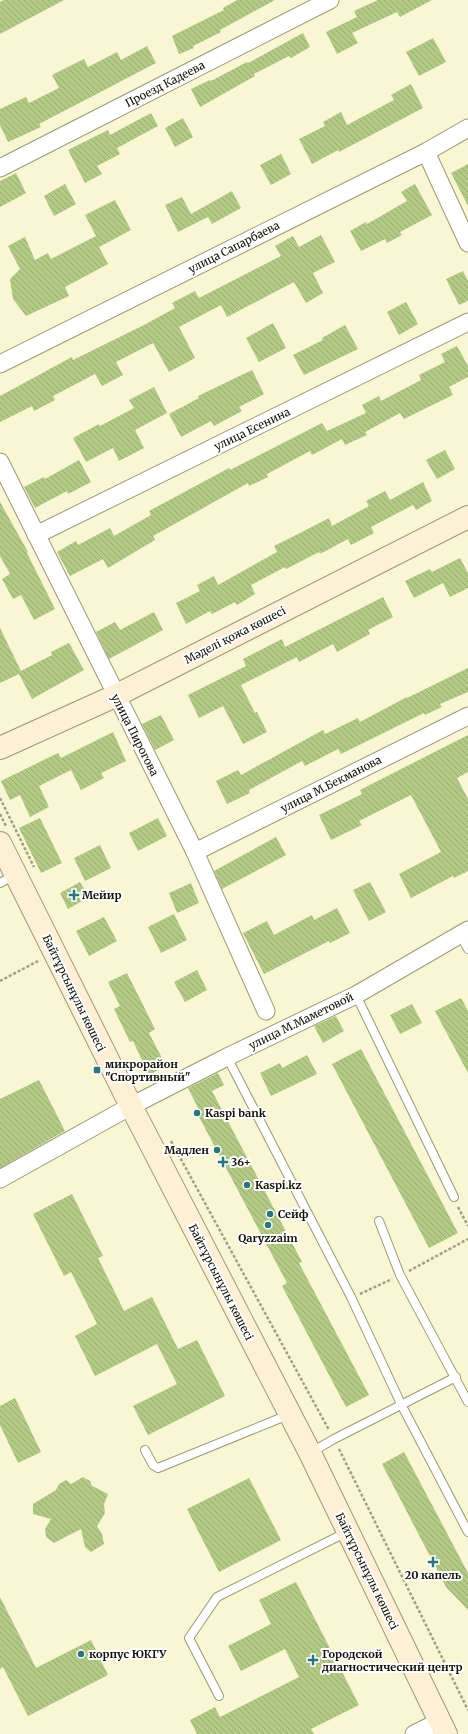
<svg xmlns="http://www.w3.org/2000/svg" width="468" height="1734" font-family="Merriweather,serif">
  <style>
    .building { fill: url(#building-back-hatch) }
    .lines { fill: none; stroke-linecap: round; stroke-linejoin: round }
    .lane-casing { stroke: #9b9878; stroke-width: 10 }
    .street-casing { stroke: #9b9878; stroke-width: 19 }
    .secondary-casing { stroke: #9b9878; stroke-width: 24 }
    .path { stroke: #a19f85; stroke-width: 2.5; stroke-dasharray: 3 2; stroke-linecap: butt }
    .lane { stroke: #fff; stroke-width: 8 }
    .street { stroke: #fff; stroke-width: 17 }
    .secondary { stroke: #fdf0d6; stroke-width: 22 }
    .poi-dot { fill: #2c767b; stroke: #fff; stroke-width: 1.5 }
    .labels { text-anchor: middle; stroke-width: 4; stroke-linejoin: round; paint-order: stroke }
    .street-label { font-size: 11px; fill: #111005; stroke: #fff }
    .poi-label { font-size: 11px; font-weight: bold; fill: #111005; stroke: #fff; text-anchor: start }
  </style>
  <defs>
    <pattern id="building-back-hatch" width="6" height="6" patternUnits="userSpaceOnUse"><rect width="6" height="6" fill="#b3ca86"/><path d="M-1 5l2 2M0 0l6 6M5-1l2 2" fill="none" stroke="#99ac72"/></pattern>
  </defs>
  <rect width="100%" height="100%" fill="#f9f6d3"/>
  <g class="building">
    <polygon points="4,0 64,0 0,34 0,2"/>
    <polygon points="237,0 275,0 220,30 221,32 193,46 194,48 179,54 172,36 224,10 223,8"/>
    <polygon points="378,0 432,0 400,17 397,12 352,33 358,43 337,54 326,32 357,17 354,11"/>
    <polygon points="303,33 310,47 291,58 289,56 254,74 255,76 200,107 191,89 210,80 211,81 247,62 248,63"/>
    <polygon points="433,38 446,62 419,76 406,52"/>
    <polygon points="147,46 156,63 39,124 41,127 8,142 0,125 0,109 26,97 29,103 59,88 52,75 84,59 88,67 117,52 121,60"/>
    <polygon points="411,84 423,108 339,152 338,150 312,164 299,139 325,126 323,122 341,112 347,125 394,100 391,95"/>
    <polygon points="151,113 158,126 117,148 120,154 97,166 102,174 85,183 68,150 108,130 110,135"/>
    <polygon points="183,118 193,137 175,147 165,128"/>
    <polygon points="281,154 291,174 271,185 260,165"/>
    <polygon points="468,164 468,206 451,173"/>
    <polygon points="16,173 26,193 0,207 0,181"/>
    <polygon points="65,184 76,204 54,216 44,196"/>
    <polygon points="415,184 432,215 400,232 402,235 387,243 385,239 361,251 350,231 366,222 367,224 407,201 401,192"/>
    <polygon points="232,191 241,208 212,224 208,217 178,232 165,205 182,197 191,214"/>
    <polygon points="115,200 131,230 99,247 108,264 65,287 69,296 26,316 13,299 10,279 20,269 8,246 25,237 35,260 48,253 51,259 96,236 85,215"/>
    <polygon points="321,235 335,262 313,273 323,293 306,303 294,282 227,317 221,305 179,327 195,358 169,372 153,343 116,362 123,375 102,386 95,374 53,396 55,400 34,411 32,406 0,422 0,396 72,357 73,360 144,325 175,308 172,303 195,291 199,298 281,256 275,246 293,236 299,247"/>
    <polygon points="463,271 468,281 468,301 459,305 446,279"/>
    <polygon points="406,302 418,324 399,335 387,312"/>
    <polygon points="273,323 286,348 259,362 246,338"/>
    <polygon points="345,325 358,349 304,375 293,355 323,340 322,338"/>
    <polygon points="457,346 468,366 468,377 449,387 453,395 404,419 400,413 365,432 367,435 345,445 342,439 312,455 310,451 267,474 268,477 249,486 248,483 153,536 155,540 108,568 103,559 70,576 57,552 76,541 78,545 110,528 114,536 151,515 149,511 229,468 230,470 322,423 327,431 366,413 362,405 379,396 381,401 421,380 419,375 445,362 441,354"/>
    <polygon points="252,370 264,394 239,407 242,411 214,426 211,421 181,437 169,414 199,398 198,396"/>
    <polygon points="154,387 167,413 135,430 144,448 119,461 113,448 86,462 73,438 99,424 100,426 134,408 129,400"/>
    <polygon points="445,450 455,469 437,479 426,460"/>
    <polygon points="79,460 91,482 68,494 67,491 35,508 24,487 44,477 45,479"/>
    <polygon points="423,482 432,501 416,510 413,505 371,527 374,533 351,545 348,539 320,554 319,552 286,569 285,567 251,585 255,594 237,605 235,602 212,614 210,611 186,624 176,603 200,591 197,585 214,576 218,585 277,552 274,546 300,533 329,518 332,526 369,506 366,501 385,491 390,500"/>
    <polygon points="0,502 28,552 27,553 55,609 34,620 21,595 13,599 2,579 10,574 0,556"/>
    <polygon points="460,558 468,573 468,588 450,597 443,583 414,598 405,581 430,569 432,572"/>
    <polygon points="383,597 393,617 368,630 370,634 337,652 333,644 299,662 297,657 241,685 255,713 257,712 267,732 243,744 223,706 199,718 188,695 246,666 243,659 282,639 285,647"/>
    <polygon points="154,612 163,630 109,659 96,632 115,622 120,630"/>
    <polygon points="0,628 21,671 52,655 51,652 69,643 84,670 32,699 19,674 0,683"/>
    <polygon points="468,668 468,692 440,704 442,707 425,715 424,713 341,754 338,749 305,766 302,761 249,790 250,793 227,804 216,781 238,770 241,775 323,730 325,734 358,718 360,722 407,697 407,698"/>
    <polygon points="161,715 174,740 155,750 142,724"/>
    <polygon points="113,732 126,761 101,773 104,778 81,790 71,770 39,786 49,807 30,817 20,795 10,800 1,781 58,753 61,758"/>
    <polygon points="468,735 468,772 457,778 468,799 468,871 454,878 453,876 411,898 399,874 441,852 411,795 359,821 362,825 331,840 319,815 362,794 360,790"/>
    <polygon points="40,818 62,863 41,873 19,828"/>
    <polygon points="158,818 167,836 138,851 129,833"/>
    <polygon points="276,837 286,855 222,889 214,871"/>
    <polygon points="100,845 111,868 85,881 74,858"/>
    <polygon points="80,882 89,897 68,909 60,893"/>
    <polygon points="370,882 386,912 369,921 353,890"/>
    <polygon points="191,883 199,903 177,913 169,893"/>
    <polygon points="337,908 350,933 330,943 329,941 264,974 243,933 267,921 274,935 312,915 314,920"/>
    <polygon points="174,914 187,940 161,953 148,927"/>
    <polygon points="104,917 117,941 89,956 76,931"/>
    <polygon points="197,970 207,990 185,1002 174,982"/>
    <polygon points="127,973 155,1029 149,1033 166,1066 149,1075 133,1041 130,1042 114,1009 120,1006 108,982"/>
    <polygon points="461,998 468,1011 468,1073 435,1011"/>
    <polygon points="412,1004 422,1023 400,1034 390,1015"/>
    <polygon points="336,1016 344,1031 323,1043 314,1026"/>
    <polygon points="361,1049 458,1233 429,1248 332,1064"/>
    <polygon points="307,1055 317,1074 271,1096 260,1073 280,1063 282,1068"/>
    <polygon points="218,1073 224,1085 212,1091 302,1262 299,1263 369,1395 346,1407 282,1286 287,1283 197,1113 200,1112 188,1088"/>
    <polygon points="39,1080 65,1131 0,1168 0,1099"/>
    <polygon points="72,1194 103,1256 98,1258 124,1311 152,1297 178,1349 197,1340 225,1396 148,1435 133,1406 177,1384 157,1344 95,1376 75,1336 97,1324 71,1272 64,1276 33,1214"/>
    <polygon points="15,1398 41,1452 18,1463 0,1425 0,1406"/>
    <polygon points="404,1452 468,1573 468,1610 446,1587 382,1464"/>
    <polygon points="83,1477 90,1481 92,1486 108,1494 104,1504 105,1513 97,1526 102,1534 104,1544 91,1552 85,1547 81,1529 54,1543 46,1537 45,1529 51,1519 33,1514 33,1504 56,1490 59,1484 66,1480 71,1484"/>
    <polygon points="249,1478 281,1540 219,1572 187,1509"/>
    <polygon points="296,1582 359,1705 311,1729 314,1734 197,1734 190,1720 215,1707 220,1717 299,1677 285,1649 241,1671 228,1646 271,1624 259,1600"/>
    <polygon points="0,1597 36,1668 91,1640 108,1675 28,1716 3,1667 0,1669"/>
  </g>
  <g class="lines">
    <defs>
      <g id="lane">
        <polyline points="0,883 15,875"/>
        <polyline points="460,934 468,949"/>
        <polyline points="356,995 454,1197"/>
        <polyline points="227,1057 351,1297 402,1406 468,1532"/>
        <polyline points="379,1221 400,1275 468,1402"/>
        <polyline points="145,1450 153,1465 158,1468 288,1415"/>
        <polyline points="310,1453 334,1439 456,1377"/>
        <polyline points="219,1696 189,1638 217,1597 347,1532"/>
      </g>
      <g id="street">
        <polyline points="426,152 468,243"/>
        <polyline points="0,168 330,0"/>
        <polyline points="0,364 426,152 468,128"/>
        <polyline points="0,462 195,852 266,1011"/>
        <polyline points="36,535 468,322"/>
        <polyline points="195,852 468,716"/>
        <polyline points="0,1179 131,1106 227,1057 356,995 468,930"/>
        <polyline points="414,1734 440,1721"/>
      </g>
      <g id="secondary">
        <polyline points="0,748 115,696 468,517"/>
        <polyline points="0,843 131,1106 310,1453 446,1734"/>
      </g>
    </defs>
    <use href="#lane" class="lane-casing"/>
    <use href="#street" class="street-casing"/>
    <use href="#secondary" class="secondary-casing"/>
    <g class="path">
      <polyline points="0,798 34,867"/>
      <polyline points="0,814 6,826"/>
      <polyline points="0,981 40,960"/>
      <polyline points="171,1141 329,1430"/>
      <polyline points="458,1207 468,1226"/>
      <polyline points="409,1271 468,1239"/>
      <polyline points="360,1294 392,1279"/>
      <polyline points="339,1449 468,1710"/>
    </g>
    <use href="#lane" class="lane"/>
    <use href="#street" class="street"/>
    <use href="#secondary" class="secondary"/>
  </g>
  <g class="poi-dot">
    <path d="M72 889h4v4h4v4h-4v4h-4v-4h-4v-4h4z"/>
    <rect x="93" y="1066" width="8" height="8" rx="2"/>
    <circle cx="197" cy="1113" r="4"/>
    <circle cx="217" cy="1150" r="4"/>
    <path d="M221 1156h4v4h4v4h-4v4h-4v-4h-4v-4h4z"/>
    <circle cx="247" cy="1185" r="4"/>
    <circle cx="270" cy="1214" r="4"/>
    <circle cx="268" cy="1225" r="4"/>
    <path d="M431 1556h4v4h4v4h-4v4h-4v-4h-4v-4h4z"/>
    <circle cx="81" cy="1654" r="4"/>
    <path d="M311 1654h4v4h4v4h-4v4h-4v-4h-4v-4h4z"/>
  </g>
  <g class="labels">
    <g class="street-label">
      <text transform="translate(165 84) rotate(-27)" y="4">Проезд Кадеева</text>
      <text transform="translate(234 247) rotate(-27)" y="4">улица Сапарбаева</text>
      <text transform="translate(252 429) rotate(-26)" y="4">улица Есенина</text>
      <text transform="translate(235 635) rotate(-27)" y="4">Мәделі қожа көшесі</text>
      <text transform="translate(135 735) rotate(63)" y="4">улица Пирогова</text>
      <text transform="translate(331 784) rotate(-27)" y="4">улица М.Бекманова</text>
      <text transform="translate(74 993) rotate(64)" y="4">Байтұрсынұлы көшесі</text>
      <text transform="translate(301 1021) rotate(-26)" y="4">улица М.Маметовой</text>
      <text transform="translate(221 1282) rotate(63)" y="4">Байтұрсынұлы көшесі</text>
      <text transform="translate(367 1571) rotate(64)" y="4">Байтұрсынұлы көшесі</text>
    </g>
    <g class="poi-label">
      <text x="82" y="899">Мейир</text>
      <text x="105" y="1068">микрорайон<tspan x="105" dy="13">"Спортивный"</tspan></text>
      <text x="205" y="1117">Kaspi bank</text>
      <text x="209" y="1154" text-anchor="end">Мадлен</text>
      <text x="231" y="1166">36+</text>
      <text x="255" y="1189">Kaspi.kz</text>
      <text x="278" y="1218">Сейф</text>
      <text x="268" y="1242" text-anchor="middle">Qaryzzaim</text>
      <text x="433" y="1579" text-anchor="middle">20 капель</text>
      <text x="89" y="1658">корпус ЮКГУ</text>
      <text x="322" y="1658">Городской<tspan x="322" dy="13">диагностический центр</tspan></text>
    </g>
  </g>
</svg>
